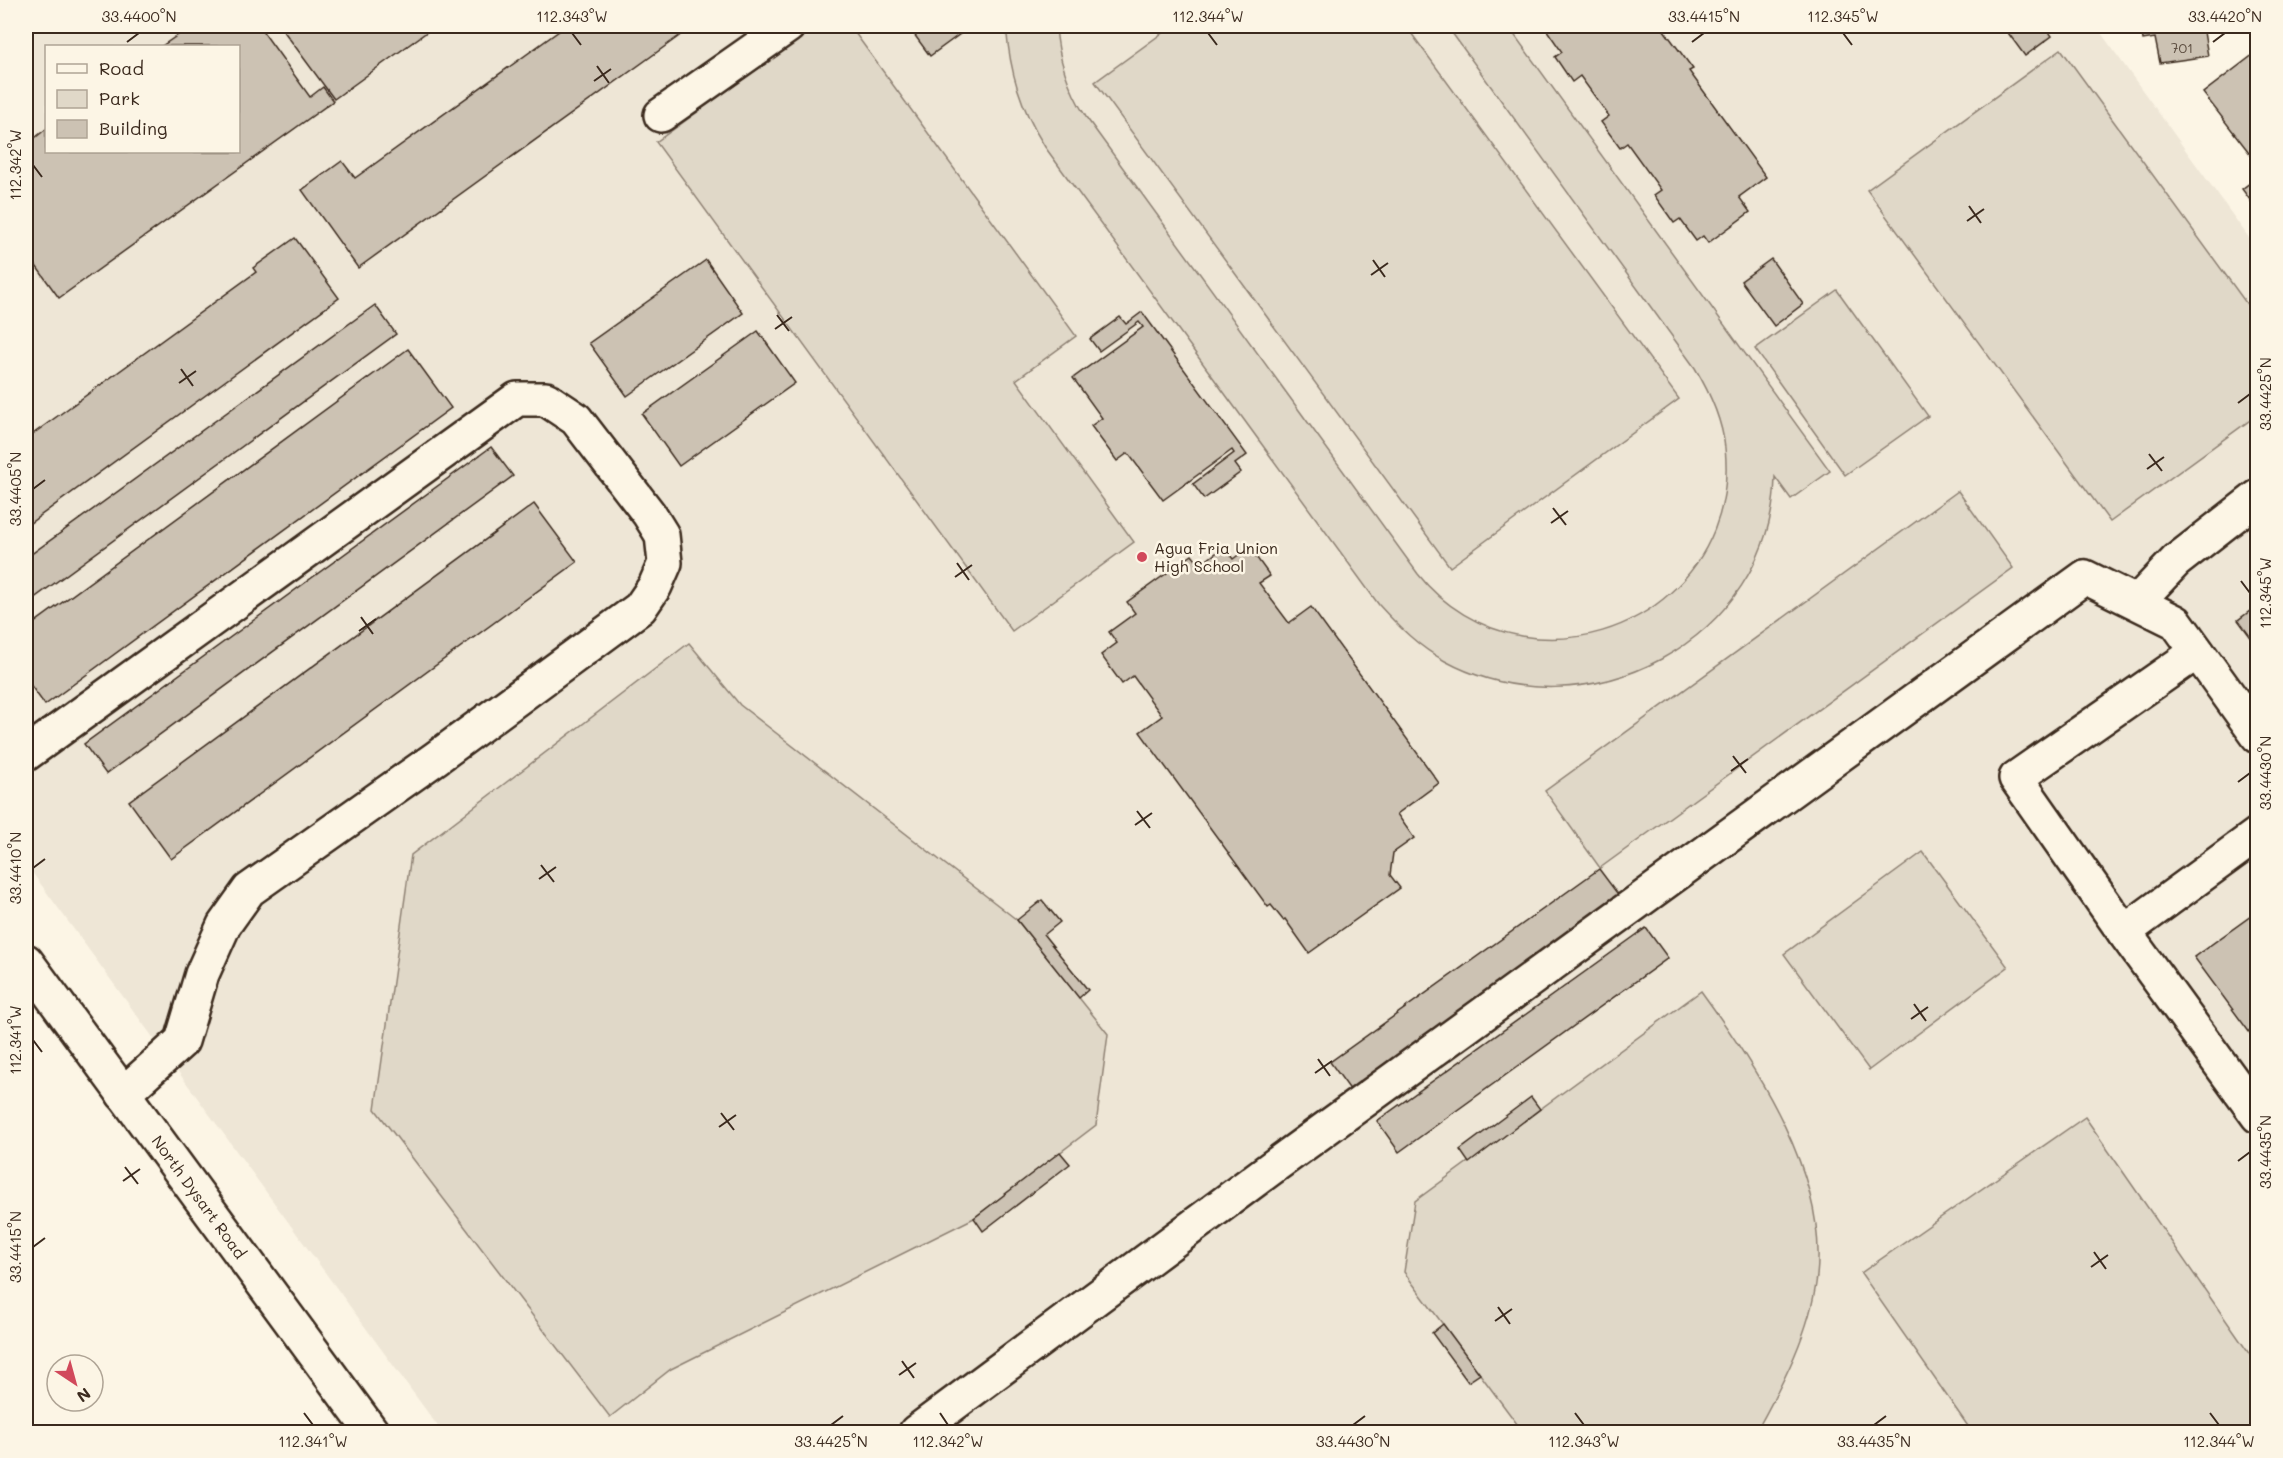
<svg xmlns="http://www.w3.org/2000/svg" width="2283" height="1458" font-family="Mali,sans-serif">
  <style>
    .built { fill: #eee6d6; fill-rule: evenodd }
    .green { fill: #e0d8c8; stroke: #8e8173; stroke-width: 1.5 }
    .building { fill: #ccc2b3; stroke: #3b2a1e; stroke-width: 1.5 }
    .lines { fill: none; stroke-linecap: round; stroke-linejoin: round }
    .minor-casing { stroke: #3b2a1e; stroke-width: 38 }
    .major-casing { stroke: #3b2a1e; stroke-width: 38 }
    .minor { stroke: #fcf5e5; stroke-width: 33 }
    .major { stroke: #fcf5e5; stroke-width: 33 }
    .ticks { fill: none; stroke: #3b2a1e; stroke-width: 2 }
    .poi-dot { fill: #d1495b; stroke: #fcf5e5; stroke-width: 2 }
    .labels { text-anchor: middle; stroke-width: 5; stroke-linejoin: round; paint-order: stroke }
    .number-label { font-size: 14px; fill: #5f5043 }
    .poi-label { font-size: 16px; fill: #3b2a1e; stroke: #fcf5e5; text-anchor: start }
    .street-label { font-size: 16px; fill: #3b2a1e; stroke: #fcf5e5 }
    .neatline { fill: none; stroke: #3b2a1e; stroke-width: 2 }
    .ticks-label { font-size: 15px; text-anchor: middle; fill: #3b2a1e }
  </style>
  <rect width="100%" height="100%" fill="#fcf5e5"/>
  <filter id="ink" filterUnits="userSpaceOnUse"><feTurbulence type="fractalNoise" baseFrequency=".0167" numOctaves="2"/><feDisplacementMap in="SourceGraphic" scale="12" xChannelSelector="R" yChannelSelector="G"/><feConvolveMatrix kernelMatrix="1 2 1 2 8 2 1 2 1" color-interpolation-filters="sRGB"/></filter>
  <g filter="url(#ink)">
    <path class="built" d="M26,26H2096L2257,249V1432H442L26,864ZM46,46H238V152H46Z"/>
    <g class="green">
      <polygon points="817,26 850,26 1076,336 1016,380 1134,542 1012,631 656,142"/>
      <path d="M1006,26H1056C1058,59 1068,88 1086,117L1418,574C1443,606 1481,629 1521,636C1634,655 1738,565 1725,448C1722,419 1710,393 1695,368L1447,26H1508L1830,471L1791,499L1775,477C1771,641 1586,737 1445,661C1419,647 1399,627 1379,605L1045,147C1020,107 1010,72 1006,26Z"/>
      <polygon points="1172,26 1406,26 1679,399 1450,567 1095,82"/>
      <polygon points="2061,49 2257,318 2257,415 2110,522 1867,190"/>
      <polygon points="1837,290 1928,416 1845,475 1755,349"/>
      <polygon points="1958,491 2013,568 1600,868 1545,791"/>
      <polygon points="689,643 740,705 1017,920 1108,1034 1096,1125 974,1218 671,1369 610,1417 375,1109 411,855"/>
      <polygon points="1923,852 2008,967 1869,1070 1784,954"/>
      <path d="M1701,991C1757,1068 1828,1176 1817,1276C1811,1331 1782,1385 1756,1432H1523L1404,1272L1415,1201Z"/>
      <polygon points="2085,1117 2257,1365 2257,1432 1972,1432 1861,1273"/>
    </g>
    <g class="building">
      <polygon points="191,26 259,26 310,97 323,87 333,101 59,298 26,252 26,145 46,129 46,152 238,152 238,46 162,46"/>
      <polygon points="280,26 435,26 334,99"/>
      <polygon points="566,26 686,26 689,29 358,268 302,190 342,161 355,178"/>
      <polygon points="908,26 971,26 930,56"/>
      <polygon points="1544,26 1661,26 1693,69 1689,71 1766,177 1739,197 1750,212 1708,243 1703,236 1696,241 1680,219 1674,223 1654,195 1661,190 1627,143 1620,148 1601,122 1609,116 1580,76 1572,82 1555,57 1562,52"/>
      <polygon points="2003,26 2045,26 2052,36 2025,56"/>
      <polygon points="2141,26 2203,26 2208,56 2160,63 2155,38 2143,40"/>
      <polygon points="2258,51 2258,158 2255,160 2203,93"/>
      <polygon points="2258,177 2258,211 2242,189"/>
      <polygon points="295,238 339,298 26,526 26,430 30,436 256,272 253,268"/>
      <polygon points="1771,259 1803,304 1774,326 1741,281"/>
      <polygon points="706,260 743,313 627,396 589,343"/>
      <polygon points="375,305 396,334 26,604 26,558"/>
      <polygon points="1142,312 1247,455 1235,464 1241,472 1204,499 1193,484 1234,453 1232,450 1163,500 1128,453 1117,461 1091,426 1102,418 1073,378 1143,327 1139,322 1099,351 1090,339 1120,317 1126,324"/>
      <polygon points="758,331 795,383 679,466 642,414"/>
      <polygon points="408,349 451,408 45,705 26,679 26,629"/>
      <polygon points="491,447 513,476 106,774 84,744"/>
      <polygon points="534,504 577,562 171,859 129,801"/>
      <polygon points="1224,547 1233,559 1249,547 1270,576 1259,583 1289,623 1311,607 1439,783 1397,814 1414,838 1393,853 1390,875 1400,888 1309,953 1285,919 1283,920 1271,905 1268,907 1140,732 1162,716 1133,676 1122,684 1101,655 1117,643 1109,632 1135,613 1127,602 1192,555 1200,565"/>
      <polygon points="2258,605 2258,647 2238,620"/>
      <polygon points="1599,869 1620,897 1351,1091 1330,1062"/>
      <polygon points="1042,900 1060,922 1044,935 1088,990 1079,998 1017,920"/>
      <polygon points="2258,911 2258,1044 2194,957"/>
      <polygon points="1646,928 1668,958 1399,1152 1377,1121"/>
      <polygon points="1531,1097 1540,1109 1469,1163 1460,1150"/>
      <polygon points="1060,1152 1070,1164 983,1231 974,1218"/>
      <polygon points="1443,1324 1480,1374 1468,1382 1432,1333"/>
    </g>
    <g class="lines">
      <defs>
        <g id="minor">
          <polyline points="661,115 788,26"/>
          <polyline points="2137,602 2176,561 2258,497"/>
          <polyline points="26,754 517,399 546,399 576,419 649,514 662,535 665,563 655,586 640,608 436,758 249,890 224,925 202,974 182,1041 123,1094"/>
          <polyline points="2258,834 2124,932 2258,1116"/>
          <polyline points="2124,932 2016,778 2197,652"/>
          <polyline points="916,1432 1270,1169 2085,577 2176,622 2258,736"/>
        </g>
        <polyline id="major" points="26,961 372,1432"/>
      </defs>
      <use href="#minor" class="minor-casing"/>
      <use href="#major" class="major-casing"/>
      <use href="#minor" class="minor"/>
      <use href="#major" class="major"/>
    </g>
  </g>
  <path class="ticks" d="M572,33L581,45M1208,33L1217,45M1843,33L1852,45M127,42L139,33M1692,42L1704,33M2213,42L2225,33M597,66L609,83M594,81L611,69M33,165L42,177M1969,206L1981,223M1967,221L1984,209M1373,260L1385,277M1371,275L1388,263M777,315L789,331M775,329L792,317M181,369L193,386M179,383L196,371M2238,403L2250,394M2149,454L2162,471M2147,469L2164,457M33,489L45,480M1553,508L1566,525M1551,523L1568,511M957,563L969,580M955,577L972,565M2241,581L2250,593M361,617L373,634M359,631L376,619M1733,756L1746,773M1731,771L1748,759M2238,782L2250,773M1137,811L1150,828M1135,825L1152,813M541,865L554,882M33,868L45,859M539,879L556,867M1914,1004L1926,1021M1911,1019L1928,1007M33,1040L42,1052M1318,1059L1330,1076M1315,1073L1332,1061M721,1113L734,1130M719,1127L736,1115M2238,1161L2250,1152M125,1167L138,1184M123,1181L140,1169M33,1247L45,1238M2094,1252L2106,1269M2091,1267L2108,1255M1498,1307L1510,1324M1495,1321L1512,1309M902,1361L914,1378M899,1375L916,1363M304,1413L313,1425M940,1413L948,1425M1575,1413L1584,1425M2210,1413L2219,1425M831,1425L843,1416M1353,1425L1365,1416M1874,1425L1886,1416"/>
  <circle class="poi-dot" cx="1142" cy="557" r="6"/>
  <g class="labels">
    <g class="number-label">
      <text x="2182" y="53">701</text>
    </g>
    <g class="poi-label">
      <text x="1154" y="554">Agua Fria Union<tspan x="1154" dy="18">High School</tspan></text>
    </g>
    <g class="street-label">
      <text transform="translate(199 1197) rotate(54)" y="6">North Dysart Road</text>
    </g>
  </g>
  <rect width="2283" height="1458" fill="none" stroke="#fcf5e5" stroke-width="66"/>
  <rect x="45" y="45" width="195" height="108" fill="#fcf5e5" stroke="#afa495" stroke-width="1.5"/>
  <rect x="57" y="64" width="30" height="9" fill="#fcf5e5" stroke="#afa495" stroke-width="1.5"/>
  <text x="99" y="75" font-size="18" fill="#3b2a1e">Road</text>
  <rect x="57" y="90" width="30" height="18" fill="#e0d8c8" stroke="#afa495" stroke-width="1.5"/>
  <text x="99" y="105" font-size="18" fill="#3b2a1e">Park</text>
  <rect x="57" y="120" width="30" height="18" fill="#ccc2b3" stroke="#afa495" stroke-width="1.5"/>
  <text x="99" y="135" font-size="18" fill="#3b2a1e">Building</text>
  <g transform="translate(75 1383) rotate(144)"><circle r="28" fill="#fcf5e5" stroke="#afa495" stroke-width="1.5"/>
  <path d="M0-4.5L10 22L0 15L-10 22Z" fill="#d1495b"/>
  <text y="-9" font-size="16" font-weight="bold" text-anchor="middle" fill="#3b2a1e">N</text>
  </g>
  <rect x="33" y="33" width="2217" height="1392" class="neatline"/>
  <g class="ticks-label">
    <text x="139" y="22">33.4400°N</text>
    <text x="572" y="22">112.343°W</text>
    <text x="1208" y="22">112.344°W</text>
    <text x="1704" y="22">33.4415°N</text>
    <text x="1843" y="22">112.345°W</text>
    <text x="2225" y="22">33.4420°N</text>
    <text transform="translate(16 165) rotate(-90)" y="5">112.342°W</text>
    <text transform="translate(2266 394) rotate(-90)" y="5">33.4425°N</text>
    <text transform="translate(16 489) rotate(-90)" y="5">33.4405°N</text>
    <text transform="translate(2266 593) rotate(-90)" y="5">112.345°W</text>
    <text transform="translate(2266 773) rotate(-90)" y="5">33.4430°N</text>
    <text transform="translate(16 868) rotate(-90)" y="5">33.4410°N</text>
    <text transform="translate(16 1040) rotate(-90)" y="5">112.341°W</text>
    <text transform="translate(2266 1152) rotate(-90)" y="5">33.4435°N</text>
    <text transform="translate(16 1247) rotate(-90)" y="5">33.4415°N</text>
    <text x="313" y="1447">112.341°W</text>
    <text x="831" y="1447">33.4425°N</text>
    <text x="948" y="1447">112.342°W</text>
    <text x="1353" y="1447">33.4430°N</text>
    <text x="1584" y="1447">112.343°W</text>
    <text x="1874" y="1447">33.4435°N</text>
    <text x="2219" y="1447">112.344°W</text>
  </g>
</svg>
